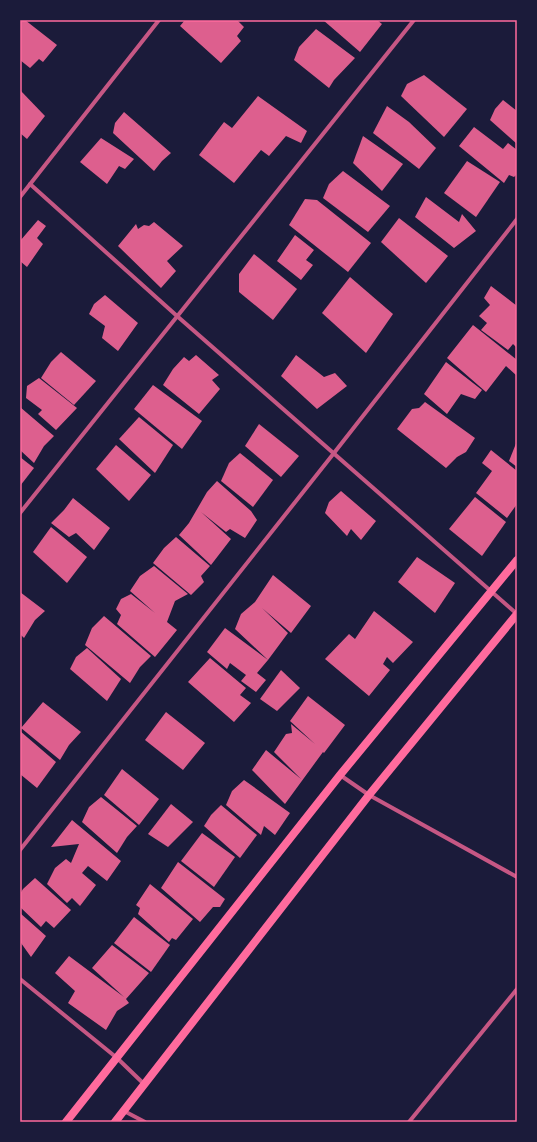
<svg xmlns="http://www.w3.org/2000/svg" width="537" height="1142" font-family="'Fira Sans Condensed',sans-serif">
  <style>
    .building { fill: #dd5f8e }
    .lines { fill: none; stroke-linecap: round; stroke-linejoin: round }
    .minor { stroke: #c65784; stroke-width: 4 }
    .secondary { stroke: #ff6b9d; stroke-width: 8 }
    .neatline { fill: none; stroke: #ff6b9d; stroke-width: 1.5 }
  </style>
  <rect width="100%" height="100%" fill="#1b1b3a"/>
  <g class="building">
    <polygon points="20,20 25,20 57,45 43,62 39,59 30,68 20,60"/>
    <polygon points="185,20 237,20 244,27 237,36 241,41 221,63 180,26"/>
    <polygon points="323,20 377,20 382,24 360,52"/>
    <polygon points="316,29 355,58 334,80 329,88 294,60 299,47"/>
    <polygon points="424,75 467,109 444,137 401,96 407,84"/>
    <polygon points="20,90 45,116 27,139 20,133"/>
    <polygon points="258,96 307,131 301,143 286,136 269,156 261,150 234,183 199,155 224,122 232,128"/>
    <polygon points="503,100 517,111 517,144 490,120 495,109"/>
    <polygon points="387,106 409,122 436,148 419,169 373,133"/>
    <polygon points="124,112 171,153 162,161 154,171 113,133 115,123"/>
    <polygon points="474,127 503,149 508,143 517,150 517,174 514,177 509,175 504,183 459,146"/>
    <polygon points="363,136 403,164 382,191 353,163"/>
    <polygon points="101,138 134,159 125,169 119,166 107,184 80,162"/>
    <polygon points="467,161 500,182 476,217 444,193"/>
    <polygon points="343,171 390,206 368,232 323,198 329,184"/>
    <polygon points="426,197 459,222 462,214 476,231 454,248 415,217"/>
    <polygon points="305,199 317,200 371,243 348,272 289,225"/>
    <polygon points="399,218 448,256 426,283 381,242"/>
    <polygon points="38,220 46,226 37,238 43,244 27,267 20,261 20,241"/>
    <polygon points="154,222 183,246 167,261 176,271 161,288 118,246 136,224 138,229 144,225 149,226"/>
    <polygon points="295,235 314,250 306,260 313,265 301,280 277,261"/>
    <polygon points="254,254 297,289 273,320 239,292 239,274"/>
    <polygon points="350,277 393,314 366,353 322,313"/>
    <polygon points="491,286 517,306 517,348 513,344 508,350 481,330 487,323 479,316 490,305 484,298"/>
    <polygon points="105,295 138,323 118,351 102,338 105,326 89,314 94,304"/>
    <polygon points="473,325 517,360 517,376 506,366 486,392 447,358"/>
    <polygon points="61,352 96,381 74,405 41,378 51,362"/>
    <polygon points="196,355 219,375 212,380 220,389 199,414 163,385 173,369 184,357 189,361"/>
    <polygon points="296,355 324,377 335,373 347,386 317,409 281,376"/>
    <polygon points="446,362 482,390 475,399 461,394 447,414 424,394"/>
    <polygon points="39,378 77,408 56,430 38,414 42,410 26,398 27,386"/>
    <polygon points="153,385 202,421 182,449 134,409"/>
    <polygon points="425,402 475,438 466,452 457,457 446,468 397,429 412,409 419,408"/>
    <polygon points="20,407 54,436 44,446 34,463 20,450"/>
    <polygon points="139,417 173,445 155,473 119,439"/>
    <polygon points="259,424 299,456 281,477 245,446"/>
    <polygon points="517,441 517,467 509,461"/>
    <polygon points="116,445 151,475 129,501 96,469"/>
    <polygon points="491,450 517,471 517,504 507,518 476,493 492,471 482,463"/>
    <polygon points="240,453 273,480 253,507 221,481 229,463"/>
    <polygon points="20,457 34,468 20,486"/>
    <polygon points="217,481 251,511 257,520 245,538 230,529 226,532 201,512 231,539 211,565 179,535 189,523 207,492"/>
    <polygon points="341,491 376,521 361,540 351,529 347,536 325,513 329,502"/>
    <polygon points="475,497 506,522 482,556 449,529"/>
    <polygon points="73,498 110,528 94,550 76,533 69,537 51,523 64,510"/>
    <polygon points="51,527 87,557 67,583 33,552"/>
    <polygon points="176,537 210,566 201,576 204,582 191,595 153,563 164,548"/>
    <polygon points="417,557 455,583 435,613 398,582"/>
    <polygon points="154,566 188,594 175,601 167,622 177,630 155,657 117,624 121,615 116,609 121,599 131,594 155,613 130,591 140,576"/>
    <polygon points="273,575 311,606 291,633 262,608 288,633 268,660 257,673 266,680 256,692 241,681 246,675 230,663 227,669 207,652 225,628 268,660 235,629 241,614 255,602"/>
    <polygon points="20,592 45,611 35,620 24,638 20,634"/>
    <polygon points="374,611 413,642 393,663 387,657 383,664 390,670 369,696 325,659 349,634 355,639"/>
    <polygon points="104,616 151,656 140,667 130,683 85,645 92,628"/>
    <polygon points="87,648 121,679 107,701 70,669 76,657"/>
    <polygon points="210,658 246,688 240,695 251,703 234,722 188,682"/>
    <polygon points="281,670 300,688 277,711 260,699"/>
    <polygon points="308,696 345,725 324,753 323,752 285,804 252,770 266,750 301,779 274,752 286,734 292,733 291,724 315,744 290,721"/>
    <polygon points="43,702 81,732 69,745 60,760 21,728"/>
    <polygon points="166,712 205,743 183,770 145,740"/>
    <polygon points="20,731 56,762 37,788 20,774"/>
    <polygon points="122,769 159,799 139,825 104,795"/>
    <polygon points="244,780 290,813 275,835 264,826 261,835 226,805 232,791"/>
    <polygon points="101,797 137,826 127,837 117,853 82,822 89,807"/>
    <polygon points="171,804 193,822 168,847 148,834"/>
    <polygon points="221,805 257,835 240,858 204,826 211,815"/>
    <polygon points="72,820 121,861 107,881 88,866 82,873 96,885 80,906 72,898 67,903 47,884 55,868 66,859 71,863 79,844 51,847"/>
    <polygon points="202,833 235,857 214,887 181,861"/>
    <polygon points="178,862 225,899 220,907 213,907 200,922 161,888"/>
    <polygon points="35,878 71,910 54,928 46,921 41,927 20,907 20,894 23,889"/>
    <polygon points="150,884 193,919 176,940 172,938 169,942 138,914 140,908 136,905"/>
    <polygon points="20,913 46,936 31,957 21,943 20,944"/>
    <polygon points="134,917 170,945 151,972 114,943"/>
    <polygon points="112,945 149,973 126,999 129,1003 117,1011 106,1030 68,1003 75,991 55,973 69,956 124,997 92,968"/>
  </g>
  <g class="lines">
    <g class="minor">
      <polyline points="30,184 177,316 517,614"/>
      <polyline points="20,197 159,20"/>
      <polyline points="20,513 414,20"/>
      <polyline points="340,775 369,795 517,877"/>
      <polyline points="20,850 334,453 517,219"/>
      <polyline points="20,979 117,1058 144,1084"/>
      <polyline points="124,1111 145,1122"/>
      <polyline points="409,1122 517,989"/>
    </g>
    <g class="secondary">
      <polyline points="66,1122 340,775 517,560"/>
      <polyline points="115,1122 369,795 517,614"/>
    </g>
  </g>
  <rect width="537" height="1142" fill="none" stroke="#1b1b3a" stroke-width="42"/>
  <rect x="21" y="21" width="495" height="1100" class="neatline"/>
</svg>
